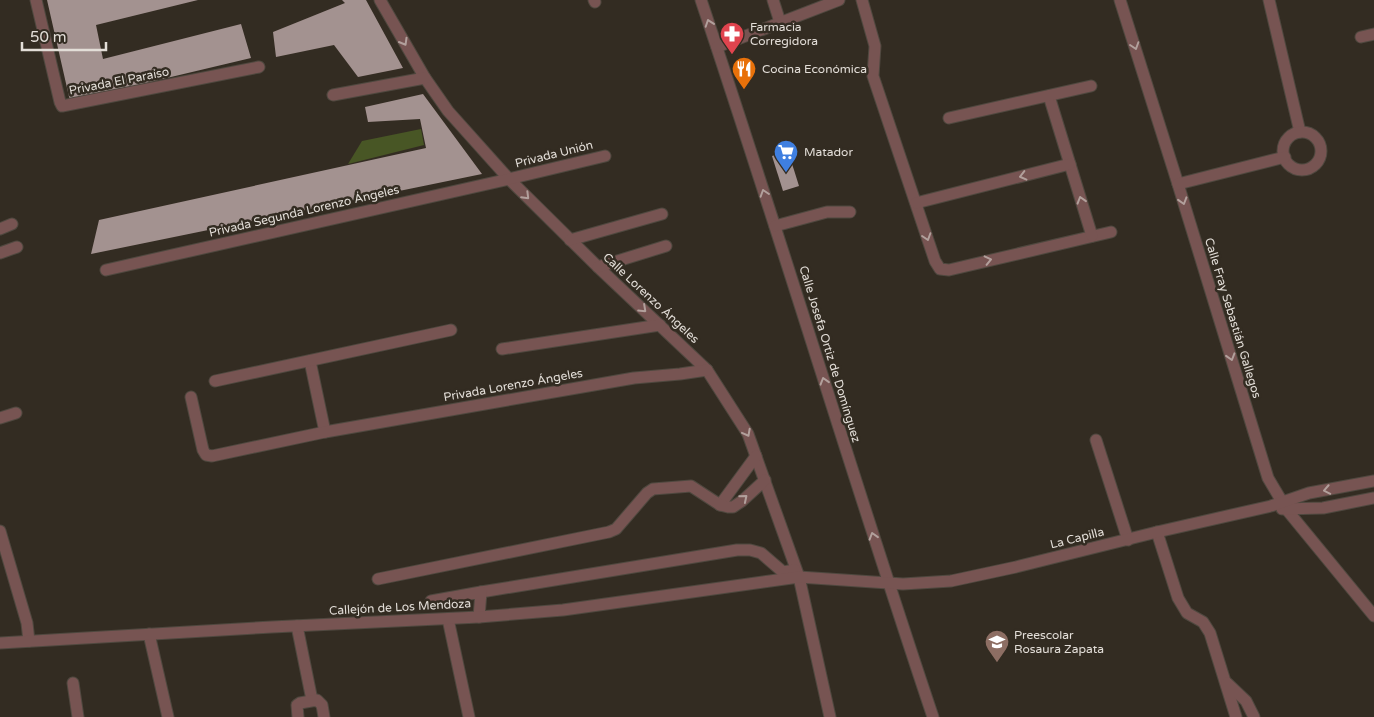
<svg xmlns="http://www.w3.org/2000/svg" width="1374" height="717" font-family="'Varela Round',sans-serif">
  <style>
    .green { fill: #485625 }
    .building { fill: #a39290 }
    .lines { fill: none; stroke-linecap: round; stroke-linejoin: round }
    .minor-casing { stroke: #4f483f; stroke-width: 13 }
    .minor { stroke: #775452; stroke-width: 11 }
    .oneway { stroke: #b2a09c }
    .labels { text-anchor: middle; stroke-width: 5; stroke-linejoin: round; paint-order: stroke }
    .poi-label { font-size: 12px; fill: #e3ded8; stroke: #332c22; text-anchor: start }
    .street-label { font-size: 12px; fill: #e3ded8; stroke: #332c22 }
  </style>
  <rect width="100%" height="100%" fill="#332c22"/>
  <polygon class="green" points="421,129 424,145 348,164 362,141"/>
  <g class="building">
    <polygon points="47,0 198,0 96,25 103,59 241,24 251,58 70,101"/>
    <polygon points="342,0 366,0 403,68 358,77 334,45 276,57 273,32 345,3"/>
    <polygon points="423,94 482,174 91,254 99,220 426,148 420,119 368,122 365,107"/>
    <polygon points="788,151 799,186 783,191 772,156"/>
  </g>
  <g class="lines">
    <defs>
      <g id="minor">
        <polyline points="36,0 60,102 62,106 259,67"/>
        <polyline points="380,0 425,78 448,111 509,179 598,267 707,370 748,434 799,577 830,717"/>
        <polyline points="594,0 595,2"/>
        <path d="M701,0C781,238 853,479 933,717"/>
        <polyline points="773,0 780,22"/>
        <polyline points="862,0 875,46 873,76 935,261 940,269 949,270 1111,232"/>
        <polyline points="1120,0 1178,184 1268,478 1287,510 1374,616"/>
        <polyline points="1269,0 1300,132"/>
        <polyline points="1361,37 1374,34"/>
        <polyline points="717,47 839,0"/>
        <polyline points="333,95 425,78"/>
        <polyline points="1049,96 1092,236"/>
        <polyline points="949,118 1091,86"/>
        <circle cx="1302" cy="151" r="19"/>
        <polyline points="1178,184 1285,157"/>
        <polyline points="916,203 1070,164"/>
        <polyline points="775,226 827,212 850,212"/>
        <polyline points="0,229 12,224"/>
        <polyline points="570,240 662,214"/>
        <polyline points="0,253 17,247"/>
        <polyline points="598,267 666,246"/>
        <polyline points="106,270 509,179 605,156"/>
        <polyline points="502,349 660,325"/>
        <polyline points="310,361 325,432"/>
        <polyline points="215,381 451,330"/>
        <polyline points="191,397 203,450 206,455 212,456 325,432 634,378 680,374 707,370"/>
        <polyline points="0,418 16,413"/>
        <polyline points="1096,440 1128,540"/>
        <polyline points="720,505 756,456"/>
        <polyline points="1282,509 1323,508 1374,498"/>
        <polyline points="0,531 27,623 29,641"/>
        <polyline points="1157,532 1178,598 1187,613 1203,622 1210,633 1236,717"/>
        <polyline points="378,579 609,532 616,529 647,493 653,489 691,486 720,505 728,507 733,507 742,501 765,480"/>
        <polyline points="481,592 737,550 750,550 761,553 783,572 795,570"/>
        <polyline points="431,601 481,592 479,617"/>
        <polyline points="448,619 469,717"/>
        <polyline points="297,626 312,700"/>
        <polyline points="149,634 168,717"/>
        <polyline points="0,643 272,627 479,617 563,610 799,577 903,584 951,581 1016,567 1157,532 1271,506 1309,493 1374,481"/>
        <polyline points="73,683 78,717"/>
        <polyline points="1227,683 1246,701 1254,717"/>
        <polyline points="298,717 297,705 300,703 317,700 322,705 324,717"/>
      </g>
    </defs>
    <use href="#minor" class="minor-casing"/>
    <use href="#minor" class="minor"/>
  </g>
  <defs><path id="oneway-chevron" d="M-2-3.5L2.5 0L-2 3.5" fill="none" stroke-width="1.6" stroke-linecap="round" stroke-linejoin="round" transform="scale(1.25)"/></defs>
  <g class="oneway">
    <use href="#oneway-chevron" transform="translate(709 23) rotate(-109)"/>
    <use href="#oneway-chevron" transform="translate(404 42) rotate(60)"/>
    <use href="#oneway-chevron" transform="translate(1135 46) rotate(72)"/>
    <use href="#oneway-chevron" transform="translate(1023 176) rotate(166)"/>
    <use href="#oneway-chevron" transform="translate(764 193) rotate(-108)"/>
    <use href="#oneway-chevron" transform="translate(526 196) rotate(45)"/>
    <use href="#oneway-chevron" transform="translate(1081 200) rotate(-107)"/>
    <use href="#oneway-chevron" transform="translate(1183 201) rotate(73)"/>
    <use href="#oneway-chevron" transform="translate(927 237) rotate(72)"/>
    <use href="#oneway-chevron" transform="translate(988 260) rotate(-13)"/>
    <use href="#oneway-chevron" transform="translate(643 309) rotate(43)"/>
    <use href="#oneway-chevron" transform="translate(1231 357) rotate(73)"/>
    <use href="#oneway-chevron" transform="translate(824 381) rotate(-107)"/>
    <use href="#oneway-chevron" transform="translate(747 433) rotate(62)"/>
    <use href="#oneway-chevron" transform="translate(1327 490) rotate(169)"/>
    <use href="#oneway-chevron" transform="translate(744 498) rotate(-40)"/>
    <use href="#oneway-chevron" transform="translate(873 536) rotate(-107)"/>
  </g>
  <defs>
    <symbol id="pharmacy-pin" viewBox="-11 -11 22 30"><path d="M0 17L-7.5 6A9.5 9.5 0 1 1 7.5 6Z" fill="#e0444e" stroke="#332c22"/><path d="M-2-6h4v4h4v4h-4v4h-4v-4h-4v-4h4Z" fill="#fff"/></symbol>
    <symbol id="restaurant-pin" viewBox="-11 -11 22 30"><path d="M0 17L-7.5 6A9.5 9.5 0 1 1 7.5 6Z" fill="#e8710a" stroke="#332c22"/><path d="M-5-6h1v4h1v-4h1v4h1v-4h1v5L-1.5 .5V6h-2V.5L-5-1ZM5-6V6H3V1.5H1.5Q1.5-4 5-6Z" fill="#fff"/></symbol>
    <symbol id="supermarket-pin" viewBox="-11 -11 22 30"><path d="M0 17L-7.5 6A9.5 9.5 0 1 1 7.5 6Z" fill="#3f7fe0" stroke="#332c22"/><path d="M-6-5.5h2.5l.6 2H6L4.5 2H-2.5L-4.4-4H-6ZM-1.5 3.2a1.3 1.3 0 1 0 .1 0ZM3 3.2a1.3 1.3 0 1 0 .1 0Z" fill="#fff"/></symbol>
    <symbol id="school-pin" viewBox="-11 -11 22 30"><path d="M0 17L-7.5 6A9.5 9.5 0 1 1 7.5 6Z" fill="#8d6e63" stroke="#332c22"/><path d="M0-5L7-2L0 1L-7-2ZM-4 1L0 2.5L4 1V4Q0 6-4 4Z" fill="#fff"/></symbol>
  </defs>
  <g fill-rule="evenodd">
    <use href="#pharmacy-pin" x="718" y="20" width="28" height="38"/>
    <use href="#restaurant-pin" x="730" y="55" width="28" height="38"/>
    <use href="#supermarket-pin" x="772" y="138" width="28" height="38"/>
    <use href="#school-pin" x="983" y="628" width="28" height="38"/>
  </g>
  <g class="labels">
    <g class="poi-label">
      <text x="750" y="31">Farmacia<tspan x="750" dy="14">Corregidora</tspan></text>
      <text x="762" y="73">Cocina Económica</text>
      <text x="804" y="156">Matador</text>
      <text x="1014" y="639">Preescolar<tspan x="1014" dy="14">Rosaura Zapata</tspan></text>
    </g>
    <g class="street-label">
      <text transform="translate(119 81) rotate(-11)" y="4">Privada El Paraíso</text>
      <text transform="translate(554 154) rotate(-14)" y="4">Privada Unión</text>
      <text transform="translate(304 211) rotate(-13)" y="4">Privada Segunda Lorenzo Ángeles</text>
      <text transform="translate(651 298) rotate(43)" y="4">Calle Lorenzo Ángeles</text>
      <text transform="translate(1233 318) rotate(73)" y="4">Calle Fray Sebastián Gallegos</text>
      <text transform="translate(830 354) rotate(73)" y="4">Calle Josefa Ortiz de Domínguez</text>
      <text transform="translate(513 385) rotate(-10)" y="4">Privada Lorenzo Ángeles</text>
      <text transform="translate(1077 538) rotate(-14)" y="4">La Capilla</text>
      <text transform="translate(400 607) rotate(-3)" y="4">Callejón de Los Mendoza</text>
    </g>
  </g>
  <path d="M22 42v8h84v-8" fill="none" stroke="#e3ded8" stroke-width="2.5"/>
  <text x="30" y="42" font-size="15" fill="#e3ded8" stroke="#332c22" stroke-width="4" paint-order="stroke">50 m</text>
</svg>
